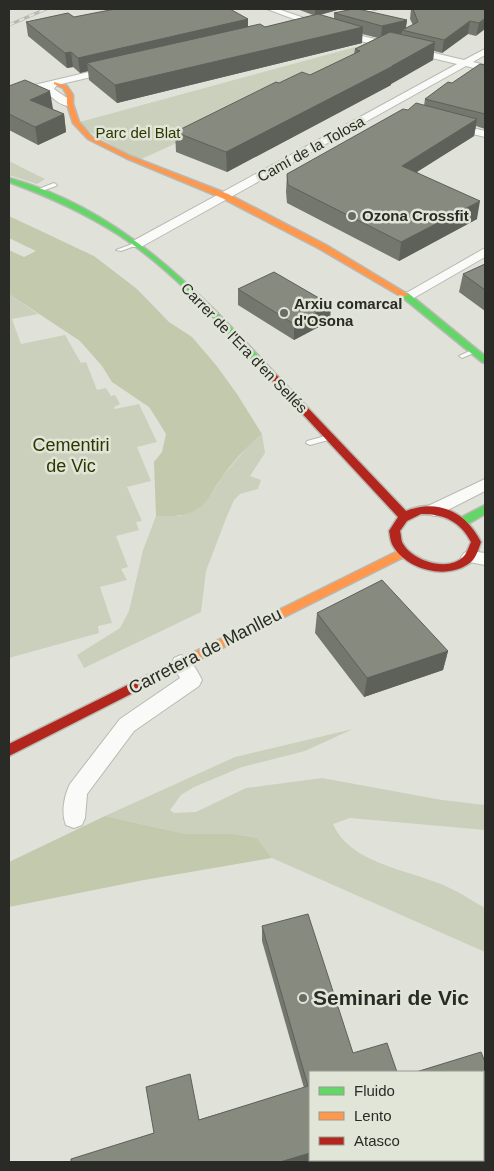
<svg xmlns="http://www.w3.org/2000/svg" width="494" height="1171" font-family="Helvetica,sans-serif">
  <style>
    .green { fill: #cad0bb }
    .forest { fill: #c2c9ad }
    .lines { fill: none; stroke-linecap: round; stroke-linejoin: round }
    .lane-casing { stroke: #b7b9b2; stroke-width: 2 }
    .street-casing { stroke: #b7b9b2; stroke-width: 2 }
    .fast-casing { stroke: #b7b9b2; stroke-width: 3 }
    .slow-casing { stroke: #b7b9b2; stroke-width: 3 }
    .jam-casing { stroke: #b7b9b2; stroke-width: 3 }
    .lane { fill: #fafbf9; fill-rule: evenodd }
    .street { fill: #fafbf9; fill-rule: evenodd }
    .fast { fill: #63d668; fill-rule: evenodd }
    .slow { fill: #ff974d; fill-rule: evenodd }
    .jam { fill: #b3261e; fill-rule: evenodd }
    .rail-casing { stroke: #b8b8b6; stroke-width: 3 }
    .rail { stroke: #e1e5d7; stroke-width: 2; stroke-dasharray: 5.5; stroke-linecap: butt }
    .wall { fill: #74776d }
    .shaded-wall { fill: #5e6159 }
    .building { fill: #878a7f; stroke: #5e6159 }
    .poi-dot { fill: #6a6b65; stroke: #e1e5d7; stroke-width: 2 }
    .labels { text-anchor: middle; stroke-width: 5; stroke-linejoin: round; paint-order: stroke }
    .far-park-label { font-size: 15px; fill: #2c3601; stroke: #e1e5d7 }
    .far-street-label { font-size: 15px; fill: #2a2b26; stroke: #e1e5d7 }
    .far-poi-label { font-size: 15px; font-weight: bold; fill: #2a2b26; stroke: #e1e5d7; text-anchor: start }
    .park-label { font-size: 18px; fill: #2c3601; stroke: #e1e5d7 }
    .street-label { font-size: 18px; fill: #2a2b26; stroke: #e1e5d7 }
    .near-poi-label { font-size: 21px; font-weight: bold; fill: #2a2b26; stroke: #e1e5d7; text-anchor: start }
  </style>
  <rect width="100%" height="100%" fill="#e0e2da"/>
  <g class="green">
    <polygon points="374,42 390,46 137,161 76,123"/>
    <polygon points="9,161 45,179 37,184 9,175"/>
    <polygon points="9,294 38,314 12,319 21,344 65,335 81,363 86,362 97,390 106,388 111,396 115,395 120,404 114,407 115,409 139,404 157,442 137,447 151,481 127,487 142,521 136,522 139,530 116,536 128,567 121,569 127,580 100,587 112,623 98,626 99,633 9,658"/>
    <polygon points="262,434 265,453 250,476 261,480 258,489 240,494 234,500 227,516 206,571 201,612 84,668 77,655 120,628 129,611 143,550 156,516 180,516 211,495 223,476 248,446"/>
    <path d="M353,729L305,751L242,767L194,787L181,795L170,810L174,813L196,812L246,788L322,778L442,800L485,805V830L350,818L333,824C349,862 406,870 441,884C456,890 471,900 485,908V952L272,858L257,838L233,834H186L105,816L235,757Z"/>
  </g>
  <g class="forest">
    <path d="M9,216L94,256L137,289L169,322L192,337L216,365L237,394L262,434C247,446 234,460 223,476C214,488 208,504 194,511C181,517 169,516 156,516L154,462L162,452L166,434L158,421L149,407L112,382L102,366L80,341L9,294V250L24,257L36,251L9,238Z"/>
    <polygon points="105,816 186,834 233,834 257,838 272,858 144,880 9,907 9,862"/>
  </g>
  <g class="lines">
    <defs>
      <g id="lane">
        <polygon points="54,183 57,185 56,186 39,192 36,190"/>
        <polygon points="135,243 140,244 121,251 116,250"/>
        <polygon points="474,349 477,351 476,352 462,358 459,356"/>
        <polygon points="329,435 332,435 333,437 332,439 310,445 306,443 307,441"/>
      </g>
      <g id="street">
        <polygon points="267,9 278,9 345,32 464,60 485,49 485,55 473,62 485,65 485,71 466,66 141,247 133,247 131,244 133,241 457,64 339,36"/>
        <polygon points="364,9 378,9 343,18 339,16"/>
        <path d="M110,67L115,70L113,72L57,85L54,89L73,102V106C63,108 49,97 45,88L9,97V91Z"/>
        <polygon points="452,123 485,131 485,137 448,128 447,126"/>
        <polygon points="485,248 485,257 412,299 402,299 401,296"/>
        <polygon points="485,479 485,491 440,514 434,516 428,514 426,510 428,506"/>
        <polygon points="470,551 485,553 485,565 464,561 461,557 464,553"/>
        <path d="M181,655C191,659 197,670 202,680L199,686L134,731L87,794L85,818L82,825L74,828L66,825C61,813 64,796 70,784L120,719L180,678L172,663L174,658Z"/>
      </g>
      <g id="fast">
        <path d="M9,178C119,209 192,285 267,365V369H261C217,321 174,271 119,235C85,213 47,196 9,182Z"/>
        <polygon points="402,293 408,293 485,356 485,363 482,362 402,297"/>
        <polygon points="485,505 485,514 468,524 460,524 459,521 460,518"/>
      </g>
      <g id="slow">
        <polygon points="54,82 67,86 73,95 73,104 79,122 92,137 130,156 228,194 326,245 409,295 402,297 320,249 222,198 126,158 88,139 73,123 67,104 67,95 63,88 54,84"/>
        <polygon points="402,549 407,553 406,556 172,673 168,671 166,668 168,665"/>
      </g>
      <g id="jam">
        <path d="M264,364L267,365L406,511C438,498 466,512 481,542C479,548 476,558 471,562C448,581 407,570 393,546C390,541 390,535 389,531L398,517L261,369L260,367ZM421,514C444,514 460,521 471,542C469,546 467,553 464,556C449,573 411,561 402,542C401,539 401,534 400,531L407,521Z"/>
        <polygon points="172,663 176,665 178,668 176,671 9,756 9,744"/>
      </g>
    </defs>
    <use href="#lane" class="lane-casing"/>
    <use href="#street" class="street-casing"/>
    <use href="#fast" class="fast-casing"/>
    <use href="#slow" class="slow-casing"/>
    <use href="#jam" class="jam-casing"/>
    <use href="#lane" class="lane"/>
    <use href="#street" class="street"/>
    <use href="#fast" class="fast"/>
    <use href="#slow" class="slow"/>
    <use href="#jam" class="jam"/>
    <defs>
      <polyline id="rail" points="9,25 46,9"/>
    </defs>
    <use href="#rail" class="rail-casing"/>
    <use href="#rail" class="rail"/>
  </g>
  <g class="wall">
    <polygon points="297,9 341,9 320,15 334,19 334,13 407,20 406,28 413,25 410,19 411,9 485,9 476,36 468,34 442,53 434,51 433,60 391,84 391,85 227,172 176,152 175,132 279,83 310,75 354,54 355,49 378,38 362,34 362,43 117,103 89,80 88,71 80,73 73,67 67,68 28,36 26,22 74,17 248,19 248,26 265,27 313,15"/>
    <polygon points="485,65 485,129 476,126 474,136 417,172 477,219 399,261 287,203 286,192 287,174 408,110 424,106 425,99"/>
    <polygon points="9,86 53,109 52,109 64,114 66,132 38,145 9,130"/>
    <polygon points="485,264 485,311 459,292 463,274"/>
    <polygon points="238,289 330,321 294,340 238,305"/>
    <polygon points="317,613 448,651 443,670 364,697 315,633"/>
    <polygon points="262,926 310,1072 313,1160 306,1162 71,1162 154,1133 304,1088 262,941"/>
    <polygon points="318,1160 390,1160 391,1162 319,1162"/>
    <polygon points="438,1160 456,1160 448,1162 439,1162"/>
  </g>
  <g class="shaded-wall">
    <polygon points="315,9 341,9 315,16"/>
    <polygon points="485,18 485,29 476,36 479,23"/>
    <polygon points="248,19 248,34 87,63 88,71 80,73 78,58"/>
    <polygon points="407,20 405,31 402,30 402,33 381,38 382,26"/>
    <polygon points="470,21 468,34 442,53 444,40"/>
    <polygon points="363,27 362,43 117,103 115,85"/>
    <polygon points="435,42 433,60 391,84 391,85 227,172 226,152 392,66"/>
    <polygon points="71,52 73,67 67,68 65,53"/>
    <polygon points="50,91 53,109 33,117 30,100"/>
    <polygon points="64,114 66,132 38,145 35,127"/>
    <polygon points="477,119 474,136 399,183 402,166"/>
    <polygon points="480,201 477,219 399,261 401,242"/>
    <polygon points="331,305 330,321 294,340 294,324"/>
    <polygon points="448,651 443,670 364,697 367,678"/>
    <polygon points="483,1144 485,1144 485,1150 483,1151"/>
    <polygon points="310,1153 310,1160 313,1160 306,1162 280,1162"/>
    <polygon points="444,1160 456,1160 448,1162 442,1162"/>
  </g>
  <g class="building">
    <polygon points="115,9 230,9 248,19 78,58 71,52 65,53 26,22 68,13 74,17"/>
    <polygon points="353,9 358,9 407,20 382,26 334,13"/>
    <polygon points="413,9 485,9 485,18 479,23 470,21 444,40 402,30 418,22"/>
    <polygon points="318,14 363,27 115,85 87,63 260,24 265,27"/>
    <polygon points="390,32 435,42 392,66 393,66 226,152 175,132 276,82 279,83 302,72 310,75 360,51 355,49"/>
    <polygon points="480,64 485,65 485,114 425,99 448,82 452,83"/>
    <polygon points="25,80 50,91 30,100 64,114 35,127 9,114 9,86"/>
    <polygon points="416,103 477,119 402,166 480,201 401,242 288,185 287,174 403,109 408,110"/>
    <polygon points="485,264 485,290 463,274"/>
    <polygon points="274,272 331,305 294,324 238,289"/>
    <polygon points="382,580 448,651 367,678 317,613"/>
    <polygon points="308,914 353,1053 387,1043 397,1072 310,1072 310,1153 280,1162 71,1162 71,1159 154,1133 146,1087 190,1074 199,1120 308,1086 262,926"/>
    <polygon points="481,1052 485,1062 485,1144 483,1144 483,1072 416,1072"/>
    <polygon points="323,1160 390,1160 391,1162 324,1162"/>
  </g>
  <g class="poi-dot">
    <circle cx="352" cy="216" r="5"/>
    <circle cx="284" cy="313" r="5"/>
    <circle cx="303" cy="998" r="5"/>
  </g>
  <g class="labels">
    <g class="far-park-label">
      <text x="138" y="138">Parc del Blat</text>
    </g>
    <g class="far-street-label">
      <text transform="translate(311 149) rotate(-29)" y="5">Camí de la Tolosa</text>
      <text transform="translate(244 348) rotate(46)" y="5">Carrer de l'Era d'en Sellés</text>
    </g>
    <g class="far-poi-label">
      <text x="362" y="221">Ozona Crossfit</text>
      <text x="294" y="309">Arxiu comarcal<tspan x="294" dy="17">d'Osona</tspan></text>
    </g>
    <g class="park-label">
      <text x="71" y="451">Cementiri<tspan x="71" dy="21">de Vic</tspan></text>
    </g>
    <g class="street-label">
      <text transform="translate(205 651) rotate(-27)" y="6">Carretera de Manlleu</text>
    </g>
    <g class="near-poi-label">
      <text x="313" y="1005">Seminari de Vic</text>
    </g>
  </g>
  <rect width="494" height="1171" fill="none" stroke="#2a2b26" stroke-width="20"/>
  <rect x="309" y="1071" width="175" height="90" fill="#e1e5d7" stroke="#989b90"/>
  <rect x="319" y="1087" width="25" height="8" fill="#63d668" stroke="#989b90"/>
  <text x="354" y="1096" font-size="15" fill="#2a2b26">Fluido</text>
  <rect x="319" y="1112" width="25" height="8" fill="#ff974d" stroke="#989b90"/>
  <text x="354" y="1121" font-size="15" fill="#2a2b26">Lento</text>
  <rect x="319" y="1137" width="25" height="8" fill="#b3261e" stroke="#989b90"/>
  <text x="354" y="1146" font-size="15" fill="#2a2b26">Atasco</text>
</svg>
